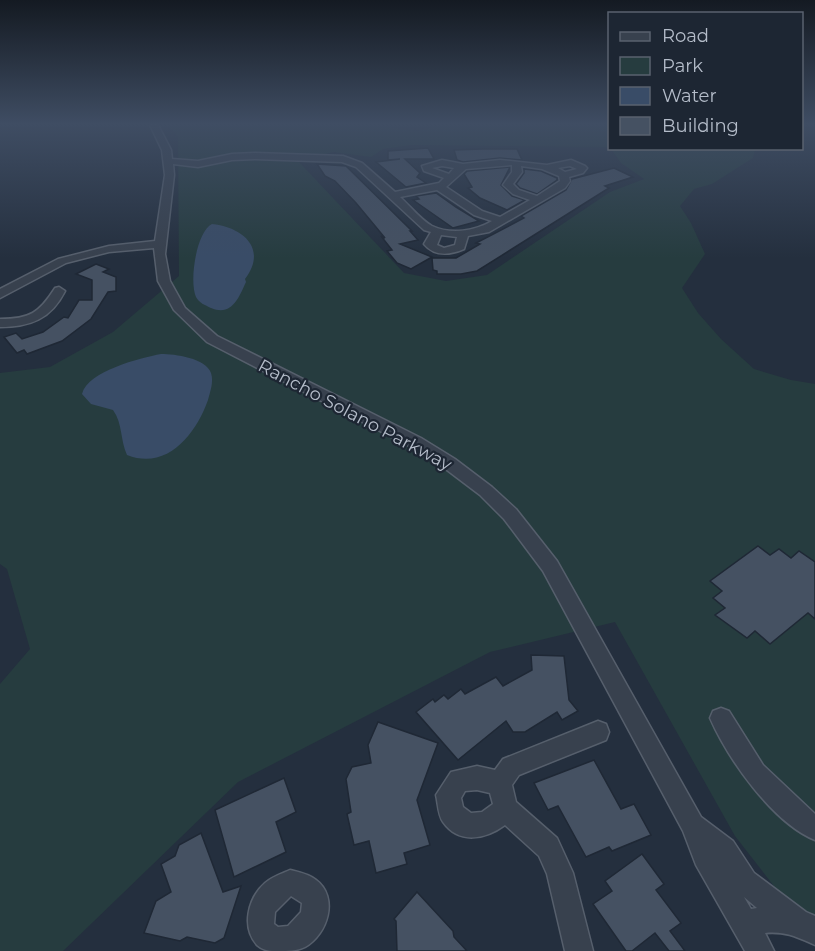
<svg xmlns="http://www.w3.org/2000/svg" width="815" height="951" font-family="Montserrat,sans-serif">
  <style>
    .green { fill: #263c3f }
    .water { fill: #394c67 }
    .building { fill: #455162; stroke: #1f2835; stroke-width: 1.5 }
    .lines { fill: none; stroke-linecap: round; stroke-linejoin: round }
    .minor-casing { stroke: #565f6c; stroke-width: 3 }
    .minor { fill: #38414e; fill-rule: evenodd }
    .labels { text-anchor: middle; stroke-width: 4.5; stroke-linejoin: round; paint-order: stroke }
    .street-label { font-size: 18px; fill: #b4bcc9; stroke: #1d2633 }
  </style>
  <rect width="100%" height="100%" fill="#242f3e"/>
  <path class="green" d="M167,125H380C398,129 421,135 437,125H609V147L411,145L383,149L371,157L333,152L299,162L404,273L446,281L487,275L610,192L644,179L621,163L611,149H755L753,158L712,184L694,189L680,206L691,223L705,254L682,288L698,313L721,339L754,369L791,380L815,384V939L735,836L615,622L490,652L238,782L63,951H0V684L30,649L7,569L0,564V373L50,367L113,332L179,276L178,136Z"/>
  <g class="water">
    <path d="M212,224C243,227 268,249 245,279L246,282C239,297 232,317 211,308C205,305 199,303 196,297C189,282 196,232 212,224Z"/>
    <path d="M161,354C175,354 206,358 211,373C214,382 210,392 208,400C196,434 167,471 127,455C120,440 123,424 113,410L91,404L82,394C88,371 140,358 161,354Z"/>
  </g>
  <g class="building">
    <polygon points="428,148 434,159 405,159 420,173 417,177 426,183 406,187 376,162 400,159 388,160 388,151"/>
    <polygon points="482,149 517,149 522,160 500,158 463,162 457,160 454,150"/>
    <polygon points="317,164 346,166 412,231 410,231 418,240 400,244 432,257 411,269 397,263 387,251 392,250 381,236 385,238 356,203 335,181 325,176"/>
    <polygon points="510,167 501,185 512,196 525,200 507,210 480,198 468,188 472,187 464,174 467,171"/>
    <polygon points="614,168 633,177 605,186 609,188 477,271 461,274 437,274 437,271 433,270 432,258 456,258 480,244 476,243 524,218 521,216 566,190 572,179"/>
    <polygon points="524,169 541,171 557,178 557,180 537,194 520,188 516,184 524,173"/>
    <polygon points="436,193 456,207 479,221 453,228 413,200 419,199 416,196"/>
    <polygon points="96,264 109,269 103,272 116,277 116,291 108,292 91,319 62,341 27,354 24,350 17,353 4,337 16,333 22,339 43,332 64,317 68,318 79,300 92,300 92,280 76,274"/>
    <polygon points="758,546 770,555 779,549 791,558 799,551 815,562 815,619 808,613 770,644 755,631 747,638 715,615 725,608 713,598 722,591 710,581"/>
    <polygon points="531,655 564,656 569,700 578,711 562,720 557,712 525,732 513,732 506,721 458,760 416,712 433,699 435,702 444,695 448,699 461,689 465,694 496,677 503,686 532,670"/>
    <polygon points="378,722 438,743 417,800 430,845 404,853 407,864 376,873 369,841 354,845 347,814 351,812 346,779 352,767 371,763 368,745"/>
    <polygon points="594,760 621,809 634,804 651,835 612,851 609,847 586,857 558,806 548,810 534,783"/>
    <polygon points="284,778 296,812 276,822 286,852 234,877 215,810"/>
    <polygon points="201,833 223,892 241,886 224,938 215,943 187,937 180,941 144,933 156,901 171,892 161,864 175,856 179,845"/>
    <polygon points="642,854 664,884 656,890 681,923 670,931 685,951 669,951 655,933 632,951 626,951 593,904 612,891 605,881"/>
    <polygon points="417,892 453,931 454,937 467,951 397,951 396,921 394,919"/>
  </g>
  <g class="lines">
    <defs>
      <g id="minor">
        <path d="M150,125H158L171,150L172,159L198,161L232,154L255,153L343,156L362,163L395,192L439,183L444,178L424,171L422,166L442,160L463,164L500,160L547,165L571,160L585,166L587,168L583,173L569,177L570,181L565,188L489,232L468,236L464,249C450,255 435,257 424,244L431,232L424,230L356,167L342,162L255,159L232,160L198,167L173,164L174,175L165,254L170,281L185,308L217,336L421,438L455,459L492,487L516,509L557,561L701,817L733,841L754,873L806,912L815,916V945C797,937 785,931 765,933L774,951H745L696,865L683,831L543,571L504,519L480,495L443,467L409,446L207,342L174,310L158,281L154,248L109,252L66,263L0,298V289L58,259L109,246L155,241L165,175L162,150ZM512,165V172L503,185L513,194L530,200L500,217L482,211L446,187L466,169ZM442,166L454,168L449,174L432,168ZM521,166L542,169L559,176L560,181L537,196L519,190L513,184L522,172ZM570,166L577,169L565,172L558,168ZM437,190L474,215L492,221C475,231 451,235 432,226C421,220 410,206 400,197ZM441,235L457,237L455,245L444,248L437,245ZM744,897L757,908L751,909Z"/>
        <path d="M59,287L65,291C51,319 30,327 0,327V319C30,319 39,313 55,288Z"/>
        <path d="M721,708L729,711L763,765L815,814V840C773,823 728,759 710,718L713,711Z"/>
        <path d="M598,721L606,724L609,732L606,740L519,775L512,785L516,802L557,838L573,873L593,951H565L547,874L539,856L505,825C486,839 459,845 443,822C438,815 438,803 436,795L451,772L477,766L495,770L503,759ZM477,790L490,793L493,804L482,812L471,813L463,807L461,798L465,791Z"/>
        <path d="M290,870C298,872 309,874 316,880C339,897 328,934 305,947C297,951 288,951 278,951C270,951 264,951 257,945C241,927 248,898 265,883C272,877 281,874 290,870ZM291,896L302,903L301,912L288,926L278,927L274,924L275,912Z"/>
      </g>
    </defs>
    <use href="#minor" class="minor-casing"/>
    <use href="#minor" class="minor"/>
  </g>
  <linearGradient id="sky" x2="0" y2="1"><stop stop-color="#141a22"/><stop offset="0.48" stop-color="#3f4d63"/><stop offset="1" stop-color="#3f4d63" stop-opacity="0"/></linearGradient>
  <rect width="815" height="258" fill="url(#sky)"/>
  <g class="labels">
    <g class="street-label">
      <text transform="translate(355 415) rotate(28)" y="6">Rancho Solano Parkway</text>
    </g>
  </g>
  <rect x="608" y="12" width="195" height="138" fill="#1d2633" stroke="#59626f" stroke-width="1.5"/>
  <rect x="620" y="32" width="30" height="9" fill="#38414e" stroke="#59626f" stroke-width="1.5"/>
  <text x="662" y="42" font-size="18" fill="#b4bcc9">Road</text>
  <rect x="620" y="57" width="30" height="18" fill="#263c3f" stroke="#59626f" stroke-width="1.5"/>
  <text x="662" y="72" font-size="18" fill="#b4bcc9">Park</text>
  <rect x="620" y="87" width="30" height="18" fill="#394c67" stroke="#59626f" stroke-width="1.5"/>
  <text x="662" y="102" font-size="18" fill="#b4bcc9">Water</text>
  <rect x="620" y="117" width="30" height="18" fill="#455162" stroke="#59626f" stroke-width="1.5"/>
  <text x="662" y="132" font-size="18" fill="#b4bcc9">Building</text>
</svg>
